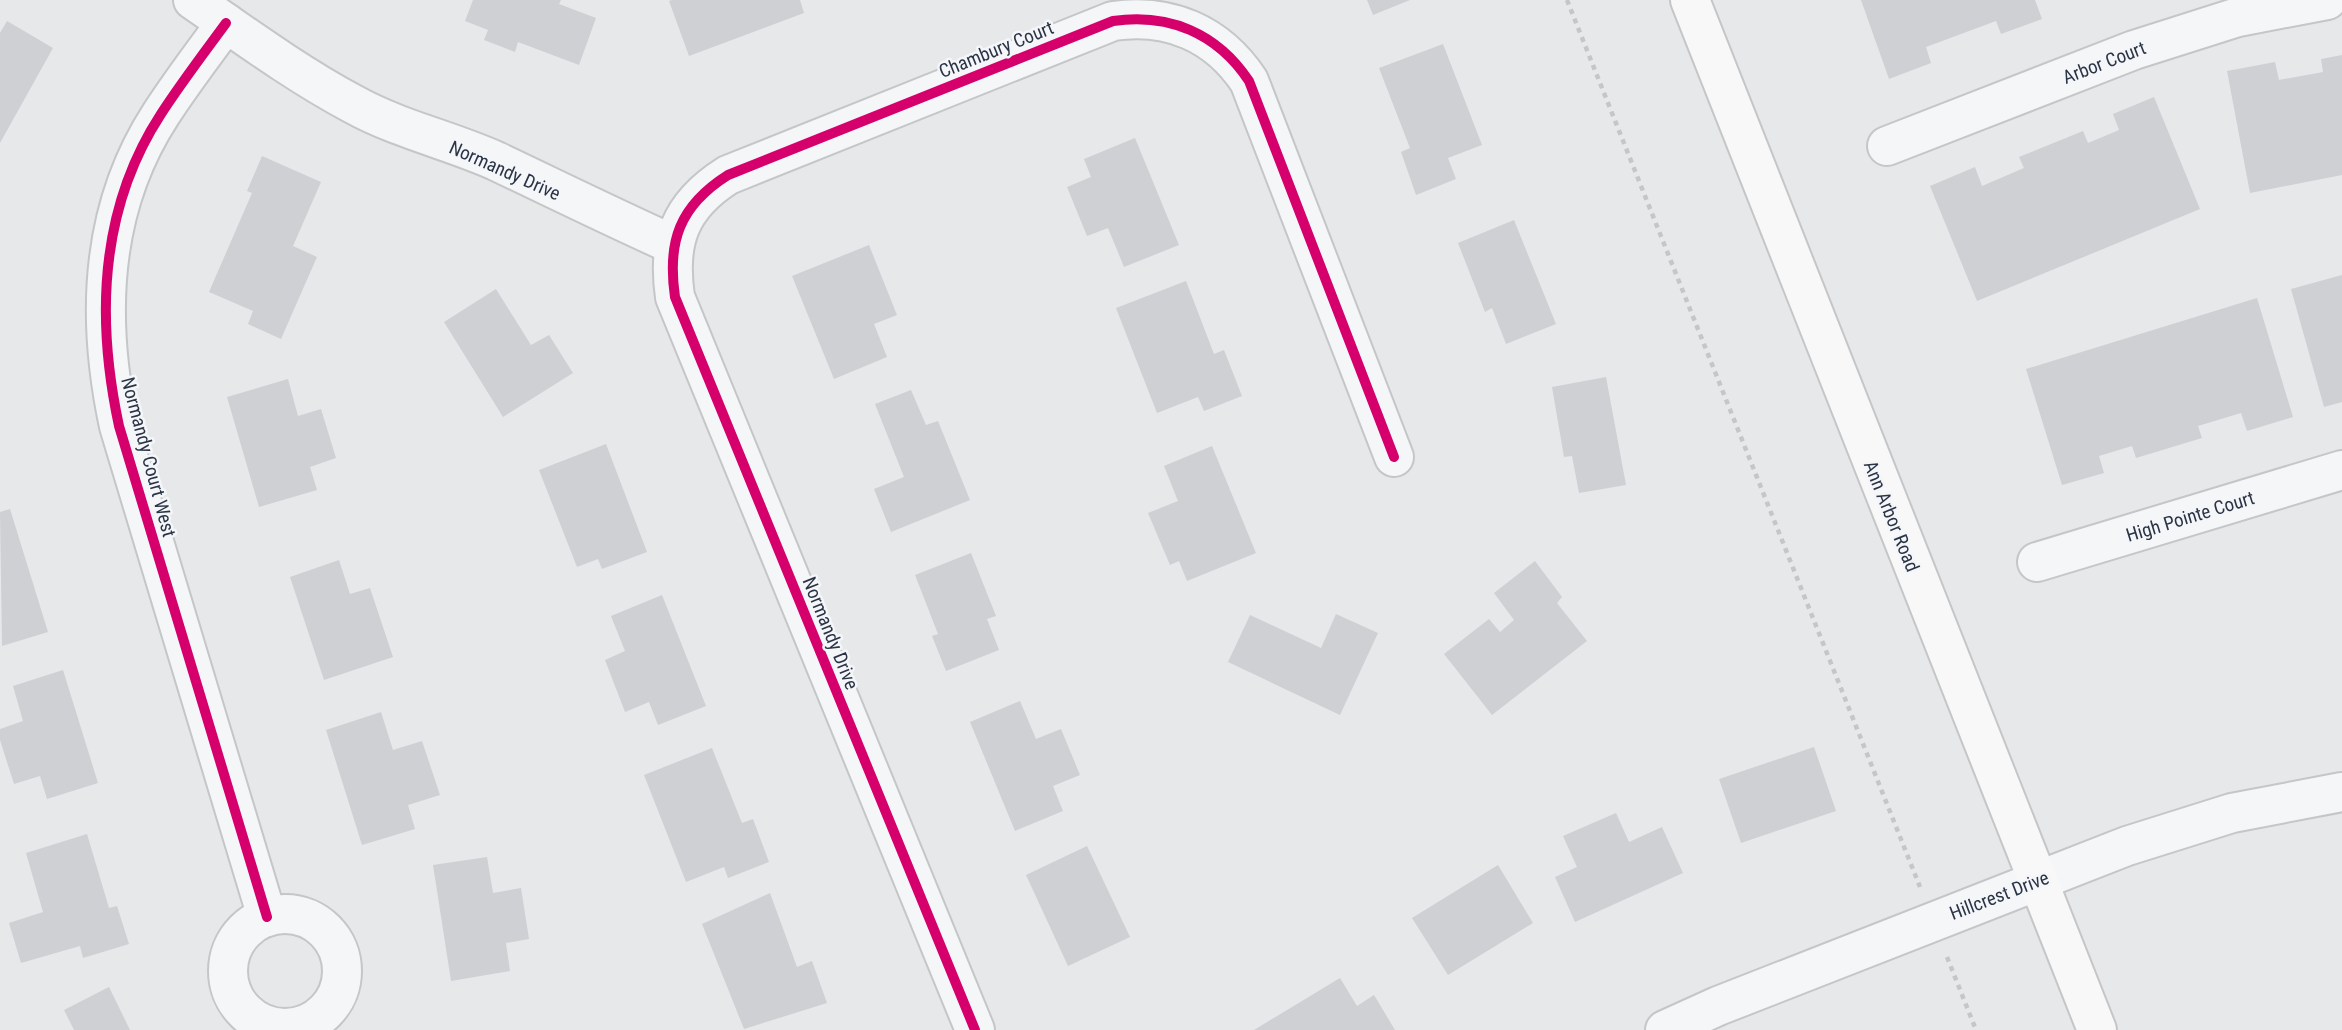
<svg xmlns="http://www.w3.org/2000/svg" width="2342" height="1030" font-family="'Roboto Condensed',sans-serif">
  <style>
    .building { fill: #ced0d3 }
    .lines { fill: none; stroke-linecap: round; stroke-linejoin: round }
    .minor-casing { stroke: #c4c6c8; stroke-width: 42 }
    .secondary-casing { stroke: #c4c6c8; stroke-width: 42 }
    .path { stroke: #c5c6ca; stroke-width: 4.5; stroke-dasharray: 5 5; stroke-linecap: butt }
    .minor { stroke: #f5f6f7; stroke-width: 38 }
    .secondary { stroke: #f8f8f8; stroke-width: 38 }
    .cycleway-casing { stroke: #f4f6f9; stroke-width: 15 }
    .cycleway { stroke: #d6006c; stroke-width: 10 }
    .labels { text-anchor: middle; stroke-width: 5; stroke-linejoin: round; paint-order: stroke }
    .street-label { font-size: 19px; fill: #2b3445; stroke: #f4f6f9 }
  </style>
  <rect width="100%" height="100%" fill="#e6e8ea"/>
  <g class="building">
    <polygon points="473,0 561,0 559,4 596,18 579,65 518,42 515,52 484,40 488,30 465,21"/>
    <polygon points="672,0 800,0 804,13 689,56 669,1"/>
    <polygon points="1367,0 1410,0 1373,15"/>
    <polygon points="1861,0 2035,0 2042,19 2001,34 1996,21 1926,47 1931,63 1889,79"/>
    <polygon points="7,21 53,48 0,143 0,33"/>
    <polygon points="1443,44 1482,145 1448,158 1456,179 1416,195 1401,152 1410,148 1379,68"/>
    <polygon points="2342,55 2342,175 2250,193 2227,71 2275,62 2279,80 2323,72 2321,59"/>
    <polygon points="2154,97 2200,209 1977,301 1930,186 1975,167 1982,186 2024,168 2019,157 2083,131 2088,143 2119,130 2113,114"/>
    <polygon points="1135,138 1179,245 1124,267 1108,228 1087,236 1067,187 1091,177 1084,159"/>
    <polygon points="262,156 321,182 293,246 317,257 281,339 248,324 253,311 209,292 252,193 247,191"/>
    <polygon points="1514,220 1556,324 1506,344 1492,308 1485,312 1458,243"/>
    <polygon points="869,245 897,315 874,324 887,357 834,379 792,276"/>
    <polygon points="2342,275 2342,402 2324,407 2291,289"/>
    <polygon points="1186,281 1214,354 1224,350 1242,396 1204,411 1198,397 1157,413 1116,308"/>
    <polygon points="496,289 531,345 549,335 573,373 503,417 444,322"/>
    <polygon points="2257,298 2293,417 2247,431 2241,413 2198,426 2202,438 2136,458 2132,446 2099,456 2104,473 2062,485 2026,369"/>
    <polygon points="1606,377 1626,485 1579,493 1572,456 1564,457 1552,387"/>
    <polygon points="288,379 298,416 321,409 336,458 310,467 317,490 259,507 227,397"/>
    <polygon points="911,390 926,425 938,421 970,500 891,532 874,489 904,477 875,404"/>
    <polygon points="606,444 647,552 602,569 598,559 577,567 539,470"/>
    <polygon points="1212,446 1256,553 1187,581 1179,561 1170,565 1148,513 1178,501 1164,466"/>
    <polygon points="10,509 48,632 2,646 0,512"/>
    <polygon points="971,553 996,616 987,619 999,650 946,671 932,636 938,634 915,575"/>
    <polygon points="339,560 350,594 370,588 393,657 324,680 290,577"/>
    <polygon points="1535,561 1562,597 1557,603 1587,641 1492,715 1444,654 1489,619 1500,632 1514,620 1494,593"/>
    <polygon points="662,595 706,706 658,725 649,702 625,712 605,660 625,651 611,616"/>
    <polygon points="1336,614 1378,633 1340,715 1228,662 1250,615 1321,648"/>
    <polygon points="63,670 98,783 47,799 40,776 14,784 0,740 0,729 23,721 13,686"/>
    <polygon points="1020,701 1036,739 1061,729 1080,775 1053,786 1063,811 1015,831 970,722"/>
    <polygon points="381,712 393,750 422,741 440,795 408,805 415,829 362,845 326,730"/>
    <polygon points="1814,747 1836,811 1741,843 1719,779"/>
    <polygon points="712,748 742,823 753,819 769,862 728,878 724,867 686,882 644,775"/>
    <polygon points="1616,813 1629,842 1662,827 1683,873 1575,922 1555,877 1577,867 1563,836"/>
    <polygon points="87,834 109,908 117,906 129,944 83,958 80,946 21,963 9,923 43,912 26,853"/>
    <polygon points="1087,846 1130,937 1068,966 1026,875"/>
    <polygon points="487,857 493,893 521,888 529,939 506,943 510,971 451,981 433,865"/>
    <polygon points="1498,865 1533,923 1448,975 1412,918"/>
    <polygon points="770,893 797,967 812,961 827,1003 744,1029 702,924"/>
    <polygon points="1340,978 1357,1006 1374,995 1395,1030 1254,1030"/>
    <polygon points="109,987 130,1030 74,1030 64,1010"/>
  </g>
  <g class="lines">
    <defs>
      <g id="minor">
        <path d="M193,0C245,36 297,74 353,104C398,129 449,140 496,161C555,189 614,218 674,245"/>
        <path d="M226,23C204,53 181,83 161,114C99,209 96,319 119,426L267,917"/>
        <polyline points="1887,146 2134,50 2238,17 2327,0"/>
        <polyline points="2037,562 2342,470"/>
        <circle cx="285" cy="971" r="57"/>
        <path d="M975,1030L675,297C667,242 679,206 728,175L1113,21C1169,13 1217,33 1249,81L1394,457"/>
        <polyline points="1665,1030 1718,1006 2127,846 2232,813 2342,792"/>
      </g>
      <polyline id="secondary" points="1690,0 2097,1030"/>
    </defs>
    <use href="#minor" class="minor-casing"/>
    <use href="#secondary" class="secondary-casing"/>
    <g class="path">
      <polyline points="1567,0 1920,887"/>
      <polyline points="1947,957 1976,1030"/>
    </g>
    <use href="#minor" class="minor"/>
    <use href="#secondary" class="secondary"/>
    <defs>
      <g id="cycleway">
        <path d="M226,23C204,53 181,83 161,114C99,209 96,319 119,426L267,917"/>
        <path d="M975,1030L675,297C667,242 679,206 728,175L1113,21C1169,13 1217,33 1249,81L1394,457"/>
      </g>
    </defs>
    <use href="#cycleway" class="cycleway-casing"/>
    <use href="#cycleway" class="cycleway"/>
  </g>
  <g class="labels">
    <g class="street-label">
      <text transform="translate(996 49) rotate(-22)" y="7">Chambury Court</text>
      <text transform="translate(2104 62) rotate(-21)" y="7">Arbor Court</text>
      <text transform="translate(505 170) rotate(24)" y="7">Normandy Drive</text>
      <text transform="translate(149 457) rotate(75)" y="7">Normandy Court West</text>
      <text transform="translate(1892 516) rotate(68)" y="7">Ann Arbor Road</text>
      <text transform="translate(2190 516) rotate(-17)" y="7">High Pointe Court</text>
      <text transform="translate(831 633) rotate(68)" y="7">Normandy Drive</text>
      <text transform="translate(1999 895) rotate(-21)" y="7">Hillcrest Drive</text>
    </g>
  </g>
</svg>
